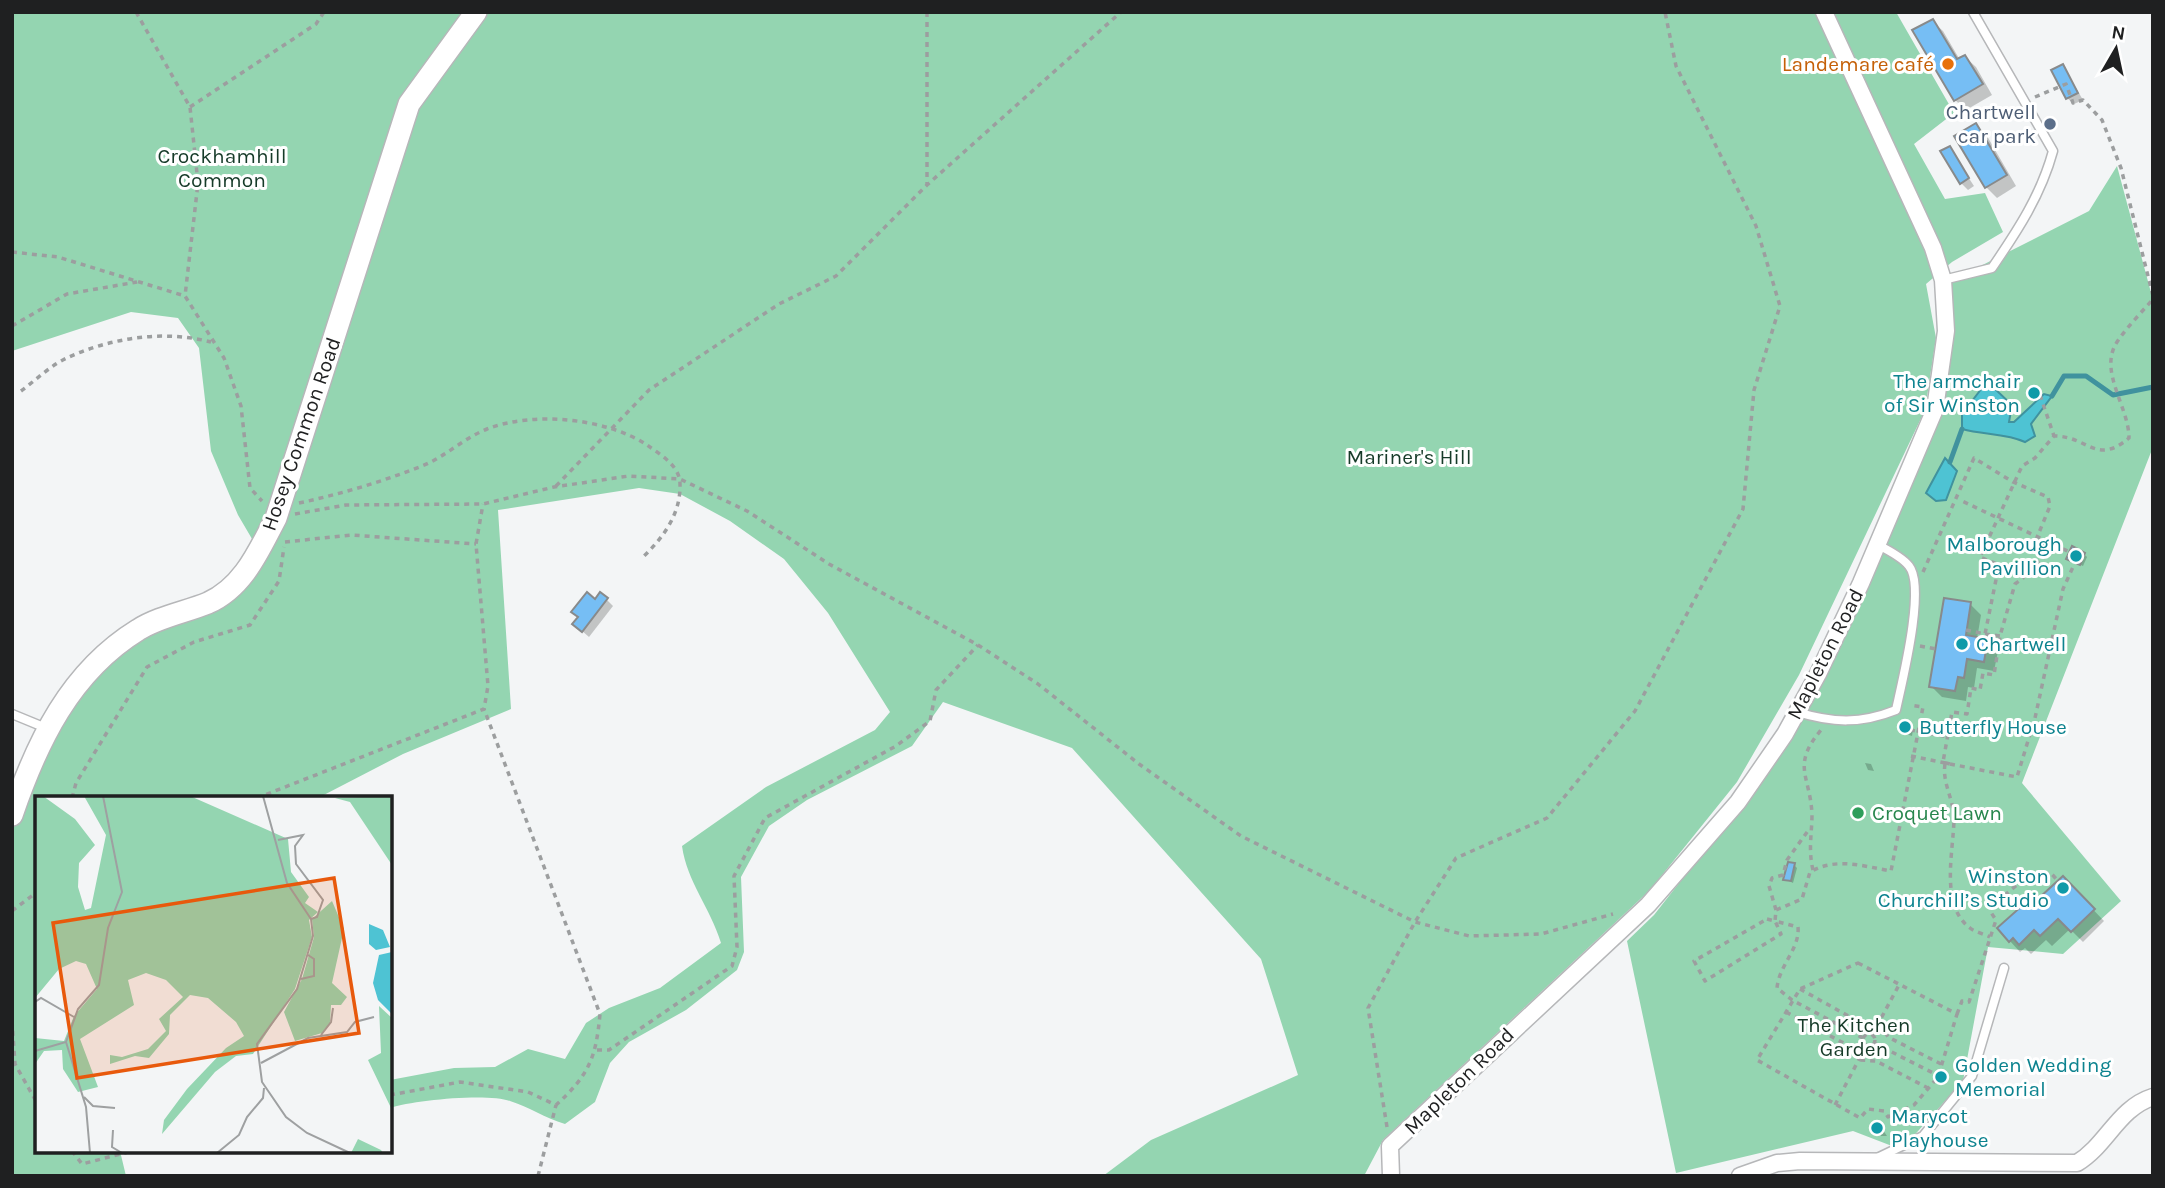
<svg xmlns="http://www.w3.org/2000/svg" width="2165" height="1188" font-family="Karla,sans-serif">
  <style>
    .green { fill: #94d5b1 }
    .water { fill: #4ec3d3; stroke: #40929e; stroke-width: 2 }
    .shadow { fill: #0003 }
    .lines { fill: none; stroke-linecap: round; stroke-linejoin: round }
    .stream { stroke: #40929e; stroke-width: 5 }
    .building { fill: #76bef4; stroke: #888a8b; stroke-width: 2 }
    .lane-casing { stroke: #b6b7b9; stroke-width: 11 }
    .street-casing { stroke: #b6b7b9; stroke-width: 19 }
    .secondary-casing { stroke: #b6b7b9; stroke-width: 24 }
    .path { stroke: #9c9e9f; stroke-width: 3.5; stroke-dasharray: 5 5; stroke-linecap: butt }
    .lane { stroke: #fff; stroke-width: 8 }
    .street { stroke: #fff; stroke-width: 16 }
    .secondary { stroke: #fff; stroke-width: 21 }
    .food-dot { fill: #e8710a; stroke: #fff; stroke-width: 2.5 }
    .service-dot { fill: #5c6f8a; stroke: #fff; stroke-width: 2.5 }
    .culture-dot { fill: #0f9aa8; stroke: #fff; stroke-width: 2.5 }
    .leisure-dot { fill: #2e9e5b; stroke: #fff; stroke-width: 2.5 }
    .labels { text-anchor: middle; stroke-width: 6; stroke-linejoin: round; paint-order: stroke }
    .food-label { font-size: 21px; fill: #c56008; stroke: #fff; text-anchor: end }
    .service-label { font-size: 21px; fill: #4e5e75; stroke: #fff; text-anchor: end }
    .park-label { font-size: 21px; fill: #163b29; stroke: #fff }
    .culture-label { font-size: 21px; fill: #0d838f; stroke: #fff; text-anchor: start }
    .street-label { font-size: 21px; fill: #1f2021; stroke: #fff }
    .leisure-label { font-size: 21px; fill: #27864d; stroke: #fff; text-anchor: start }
    .inset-road { fill: none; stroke: #9ea0a1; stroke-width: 2 }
    .view { fill: #e8590c; fill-opacity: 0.15; stroke: #e8590c; stroke-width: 3.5 }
    .inset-edge { fill: none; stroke: #1f2021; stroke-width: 3.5 }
  </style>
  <rect width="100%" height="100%" fill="#f3f5f6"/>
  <g class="green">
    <path d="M12,12H1896L1954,113L1914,144L1945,199L1985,193L2003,232L1952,262L1926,284L1936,338L1925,410L1799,675L1737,782L1650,890L1383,1140L1364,1176H1103L1151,1140L1298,1075L1261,959L1072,748L943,702L912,746L807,800L769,826L741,877L744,952L737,970L686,1010L629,1042L610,1063L595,1102L565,1124C545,1118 529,1107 510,1101C488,1093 413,1100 390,1108V1080L454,1068L495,1067L528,1049L565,1059L586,1023L609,1008L660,988L721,943C710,907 687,882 682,846L766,787L875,730L890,712L828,613L784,559L730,521L680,494L639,488L498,510L511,709L403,754L318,798H37V1151H120L126,1176H12V813L88,675L235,580L255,544L238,515L211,451L199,348L178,318L131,312L12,351Z"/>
    <polygon points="2117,166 2153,300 2153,447 2022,783 2121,901 2063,954 1988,947 1963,1081 1910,1140 1892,1146 1853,1131 1676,1173 1627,941 1654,915 1742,803 1804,714 1940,417 1951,281 2089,211"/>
  </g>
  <g class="water">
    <path d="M1982,388L1995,389L2012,405L2009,422H2014L2044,394L2052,396L2031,424L2035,436L2025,442C2006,433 1983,435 1962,429V414Z"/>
    <polygon points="1945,458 1957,471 1946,500 1936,501 1926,493"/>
  </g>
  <g class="shadow">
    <polygon points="1932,21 1943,31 1960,60 1965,57 1976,67 1992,95 1966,110 1955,100"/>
    <polygon points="2063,66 2083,100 2074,104 2067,98"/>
    <polygon points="1976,125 1987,136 2016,186 1997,198 1986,187"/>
    <polygon points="1949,148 1974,186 1968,190 1961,183"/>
    <polygon points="2084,554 2087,557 2083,566 2068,559"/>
    <polygon points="607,600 613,606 589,637 581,630 596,601"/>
    <polygon points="1970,604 1981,615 1977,639 1987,640 1998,651 1994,671 1977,668 1974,688 1968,687 1966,701 1942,697 1931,686"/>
    <polygon points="1901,725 1913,730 1912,736 1900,732"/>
    <polygon points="1865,763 1871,764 1874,771 1868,770"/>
    <polygon points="1794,865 1797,868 1793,883 1785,879"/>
    <polygon points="2063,878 2104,921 2083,942 2070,929 2052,946 2046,940 2031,954 2025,948 2020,952 1999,929 2029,910"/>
    <polygon points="1874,1126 1880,1126 1887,1136 1881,1136"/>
  </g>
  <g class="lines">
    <g class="stream">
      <polyline points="2052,396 2064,376 2086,376 2113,395 2153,387"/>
      <polyline points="1950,462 1962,429"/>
    </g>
  </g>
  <g class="building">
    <polygon points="1933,19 1957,59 1965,55 1983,84 1954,101 1912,30"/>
    <polygon points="2063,64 2078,93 2066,99 2051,70"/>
    <polygon points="1976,123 2007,175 1985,188 1954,136"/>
    <polygon points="1950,146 1969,178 1960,184 1940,151"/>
    <polygon points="2072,546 2085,553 2080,565 2066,559"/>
    <polygon points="587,592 595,599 600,592 608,598 582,632 572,624 578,617 571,612"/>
    <polygon points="1944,598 1971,602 1966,635 1988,639 1984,662 1967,659 1964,678 1958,677 1955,691 1929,687"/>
    <polygon points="1788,862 1795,863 1791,881 1783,880"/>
    <polygon points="2063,876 2095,909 2071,932 2058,919 2040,936 2034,930 2019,945 2013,938 2009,942 1997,928 2024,904 2028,908"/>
  </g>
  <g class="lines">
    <defs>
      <g id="lane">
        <path d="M1943,280L1992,268C2018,230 2041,195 2053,151L1973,12"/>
        <path d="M1797,712C1833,723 1861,724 1896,710C1902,682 1926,587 1909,566C1902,557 1888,550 1878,545"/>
        <polyline points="12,714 46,728"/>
        <polyline points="1877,1158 1923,1136 1972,1076 2004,968"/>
      </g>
      <g id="street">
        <polyline points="1391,1176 1390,1146 1648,905 1738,802 1785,734 1818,674 1861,583 1935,409 1946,331 1943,280 1933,248 1824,12"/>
        <path d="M1740,1176L1777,1163L1800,1161L2077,1163C2107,1145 2118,1108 2153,1097"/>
      </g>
      <path id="secondary" d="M12,815C37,742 70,672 138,630C158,617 186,612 208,603C244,587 259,550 276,518L409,104L476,12"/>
    </defs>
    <use href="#lane" class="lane-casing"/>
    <use href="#street" class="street-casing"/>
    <use href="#secondary" class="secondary-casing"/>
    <g class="path">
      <polyline points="136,12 190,107 198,183 185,296 224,358 241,406 250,488 262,501"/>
      <polyline points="927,12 927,185"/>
      <polyline points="2035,97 2066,84 2073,103 2083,100 2102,120 2121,168 2153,296"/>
      <polyline points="190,107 316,24 324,12"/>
      <polyline points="12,252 58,257 185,296"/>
      <polyline points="12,326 67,294 137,282"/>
      <path d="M21,391C36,380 52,364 69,357C114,337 165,330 211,342"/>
      <polyline points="2040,395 2054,436"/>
      <polyline points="556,486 649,390 779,304 836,276 927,185 1121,12"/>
      <path d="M299,503C341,494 381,482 422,466C445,457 464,438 487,429C533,411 606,418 647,445C661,455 680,466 680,484C681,514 663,538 642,558"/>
      <polyline points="295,514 346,505 483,504 554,487 629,476 680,479 747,511 829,564 978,645 1038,684 1139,764 1241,836 1415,922 1469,936 1541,934 1613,914"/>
      <polyline points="285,542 351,535 476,544"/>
      <polyline points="1923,572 1974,458 2013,482 2048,497 2050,506 2038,535"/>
      <path d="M1966,630L1985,634L1999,565L2016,572L1980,557L2022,466L2035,458L2054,436C2088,436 2096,466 2129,438C2129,407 2098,371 2117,342C2127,327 2141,313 2153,299"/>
      <polyline points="1985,634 2000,636"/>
      <polyline points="1920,646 1936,649"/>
      <polyline points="1910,730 1949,737"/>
      <polyline points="1911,756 1950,764 1943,762 1952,712 1967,714 1971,688 1980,690 1983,673 1994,675 2000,636 2015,584 2023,578 2026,570 2046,556 2055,543"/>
      <path d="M1945,764C1942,782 1953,798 1954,817C1954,850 1939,905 1970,928C1975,932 1984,934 1990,937"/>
      <polyline points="1950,764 2017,777 2035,718 2063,589 2078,556 1962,501"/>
      <polyline points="72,798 76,783 147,667 194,642 250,625 279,581 284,547"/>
      <polyline points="257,798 484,709 488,686 476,544 483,504"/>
      <path d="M1813,870C1808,850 1812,833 1812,814C1810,775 1791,766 1821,730"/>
      <polyline points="1776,910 1769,886 1772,878 1783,875 1787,860 1810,828"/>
      <polyline points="12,911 37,892"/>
      <polygon points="1767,919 1775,921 1781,934 1705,981 1694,961"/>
      <polygon points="1858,963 1957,1014 1938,1077 1914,1105 1888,1117 1884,1111 1868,1109 1860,1118 1757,1060 1800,989"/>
      <polyline points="1800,989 1861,1023 1879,1022 1888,1037 1941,1064"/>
      <polyline points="1786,1012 1849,1046 1859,1060 1876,1061 1928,1088"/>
      <polyline points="1957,1014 1962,1001 1969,1002 1996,920 1990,911 1992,906 2024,879 2030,883 2038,882 2050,872 2058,881"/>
      <polyline points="12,1021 15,1064 37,1103"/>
      <circle cx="1869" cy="1040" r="6"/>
      <polyline points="1872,1035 1899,985"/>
      <path d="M1863,1038L1792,1000L1777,988C1779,965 1800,949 1798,927L1775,921L1776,910L1802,899L1810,872C1836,857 1862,866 1891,871L1923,707L1910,705"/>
      <polyline points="1874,1043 1941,1077"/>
      <polyline points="597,1050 609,1050 732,966 737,947 734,876 765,818 896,746 930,721 936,690 978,645"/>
      <path d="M390,1095L460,1082L528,1092L556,1105C589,1075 596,1058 600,1014L484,709"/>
      <polyline points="1835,1105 1866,1046"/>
      <polyline points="1387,1127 1368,1008 1415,922 1456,858 1547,818 1635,711 1743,509 1754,390 1780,306 1756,226 1676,66 1665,12"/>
      <polyline points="72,1151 82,1164 132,1151"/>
      <polyline points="538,1176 556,1105"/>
    </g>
    <use href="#lane" class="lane"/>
    <use href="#street" class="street"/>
    <use href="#secondary" class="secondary"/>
  </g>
  <circle class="food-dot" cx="1948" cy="64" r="7"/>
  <circle class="service-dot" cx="2050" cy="124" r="7"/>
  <g class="culture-dot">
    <circle cx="2034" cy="393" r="7"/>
    <circle cx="2076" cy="556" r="7"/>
    <circle cx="1962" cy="644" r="7"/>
    <circle cx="1905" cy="727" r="7"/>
    <circle cx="2063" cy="888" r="7"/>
    <circle cx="1941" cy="1077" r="7"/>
    <circle cx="1877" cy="1128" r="7"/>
  </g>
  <circle class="leisure-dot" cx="1858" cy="813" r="7"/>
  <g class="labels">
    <g class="food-label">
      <text x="1934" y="71">Landemare café</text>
    </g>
    <g class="service-label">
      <text x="2036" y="119">Chartwell<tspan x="2036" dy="24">car park</tspan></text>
    </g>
    <g class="park-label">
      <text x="222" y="163">Crockhamhill<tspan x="222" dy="24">Common</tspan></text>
      <text x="1409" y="464">Mariner's Hill</text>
      <text x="1854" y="1032">The Kitchen<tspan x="1854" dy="24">Garden</tspan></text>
    </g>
    <g class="culture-label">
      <text x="2020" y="388" text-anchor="end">The armchair<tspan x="2020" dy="24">of Sir Winston</tspan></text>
      <text x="2062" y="551" text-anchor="end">Malborough<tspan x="2062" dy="24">Pavillion</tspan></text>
      <text x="1976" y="651">Chartwell</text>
      <text x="1919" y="734">Butterfly House</text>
      <text x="2049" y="883" text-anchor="end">Winston<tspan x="2049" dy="24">Churchill’s Studio</tspan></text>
      <text x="1955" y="1072">Golden Wedding<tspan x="1955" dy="24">Memorial</tspan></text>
      <text x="1891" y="1123">Marycot<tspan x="1891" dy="24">Playhouse</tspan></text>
    </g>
    <g class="street-label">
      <text transform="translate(301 434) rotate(-71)" y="7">Hosey Common Road</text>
      <text transform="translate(1825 654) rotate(-63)" y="7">Mapleton Road</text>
      <text transform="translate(1459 1081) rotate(-44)" y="7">Mapleton Road</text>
    </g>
    <g class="leisure-label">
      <text x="1872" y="820">Croquet Lawn</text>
    </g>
  </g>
  <g transform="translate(35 796)">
    <rect width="357" height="357" fill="#f3f5f6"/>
    <path d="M0,0H8L40,23L60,49L44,67L43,91L50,114L56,112L71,39L49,0H155L253,43L256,76L274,101L270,107L283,116L274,124L277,141L260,193L218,258L201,260L180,276L127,338L129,324L152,293L191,252L209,240L201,226L173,202L155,199L135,219L134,238L114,262L100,260L75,268V259L87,261L113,253L131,235L124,223L148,201L131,184L111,177L93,184L99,209L45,243L63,291L43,296L28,273L27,254L9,255L0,268V242L29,245L39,220L62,193L51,168L41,165L24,173L0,202ZM357,0V69L315,6L300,2ZM297,105L309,133L297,187L312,201L306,209H296L295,227L287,237L260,245L249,216L267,183L279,141L277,123ZM344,210L357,222V314L333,264L346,257ZM323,343L346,354L348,357H316Z" fill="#94d5b1"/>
    <path d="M334,128L348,134L355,151L341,154L334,148ZM357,156V218L343,204L338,187L344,159Z" fill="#4ec3d3"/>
    <path class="inset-road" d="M228,0L252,87L276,123L278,140L262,193L222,248L227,286L251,321L272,337L315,357M243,44L268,39L260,50L261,68L288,104L282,121L276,123M266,183L279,180V163L273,159M0,206L6,202L39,221M286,239L296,226L298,212M31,246L51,311L55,357M0,255L31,246L43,213L64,189L73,132L87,96L68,0M226,267L273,242L312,236L320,226L339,221M49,301L58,310L80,312M78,334L77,351L87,357M182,357L204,339L212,321L228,302L229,292"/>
    <path class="view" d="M299,82L324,237L42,282L18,127Z"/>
    <rect width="357" height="357" class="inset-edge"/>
  </g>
  <rect width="2165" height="1188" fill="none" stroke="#1f2021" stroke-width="28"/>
  <g transform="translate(2116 49) rotate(9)" stroke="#ffffff" stroke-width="5" paint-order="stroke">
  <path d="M0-5L12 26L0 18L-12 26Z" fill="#1f2021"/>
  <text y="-10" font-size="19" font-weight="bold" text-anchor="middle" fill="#1f2021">N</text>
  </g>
</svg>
